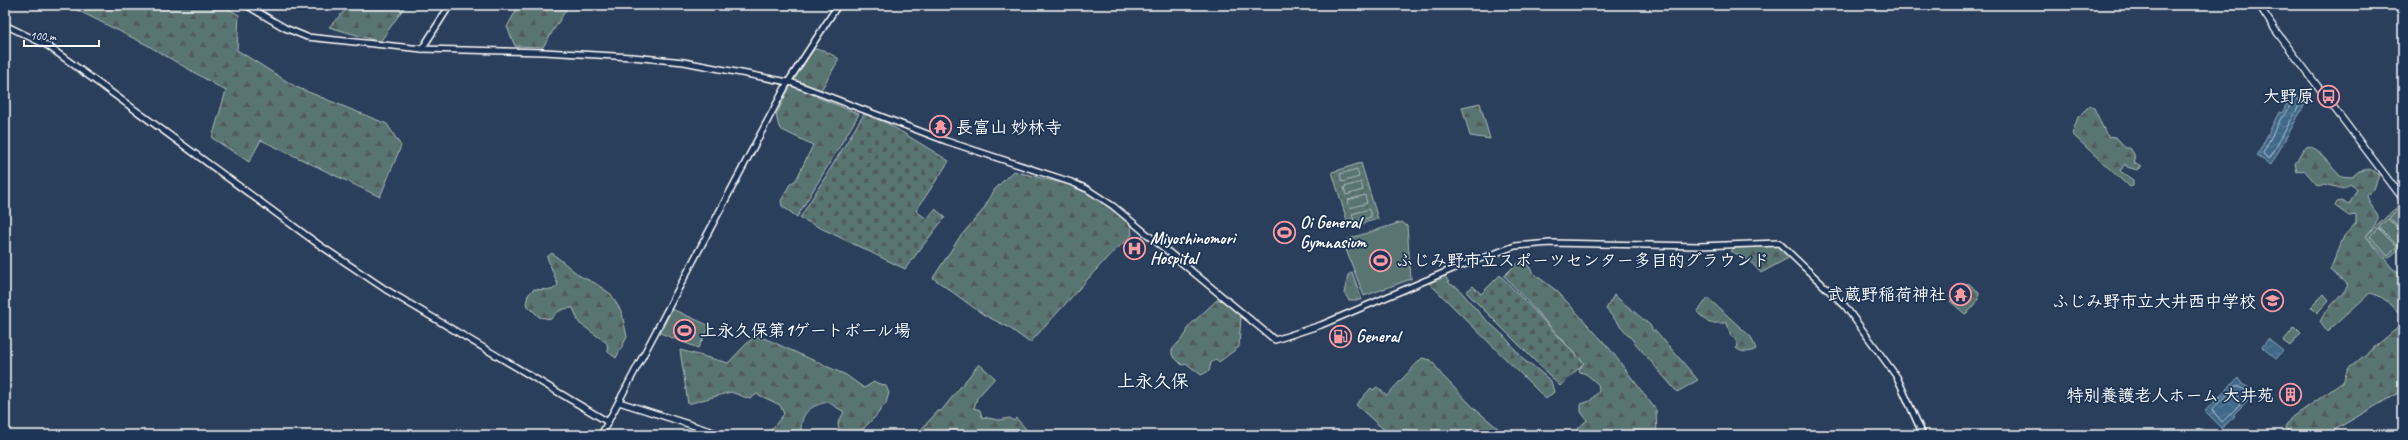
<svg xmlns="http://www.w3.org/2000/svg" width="2408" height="440" font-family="Caveat,'Klee One',sans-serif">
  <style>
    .grass { fill: url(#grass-tufts); stroke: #acbab8 }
    .forest { fill: url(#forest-firs); stroke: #acbab8 }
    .cemetery { fill: url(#cemetery-stones); stroke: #acbab8 }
    .park { fill: url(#park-dots); stroke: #acbab8 }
    .garden { fill: #587472; stroke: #acbab8 }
    .water { fill: url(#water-waves); stroke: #8da4b8 }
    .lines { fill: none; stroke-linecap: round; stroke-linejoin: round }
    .shore { stroke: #b3c3d0; stroke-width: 1 }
    .tertiary-casing { stroke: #fff; stroke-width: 8 }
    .secondary-casing { stroke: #fff; stroke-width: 8 }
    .tertiary { stroke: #1d3557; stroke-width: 5 }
    .secondary { stroke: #1d3557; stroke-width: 5.5 }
    .labels { text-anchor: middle; stroke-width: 3.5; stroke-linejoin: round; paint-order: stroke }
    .poi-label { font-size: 17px; font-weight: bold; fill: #fff; stroke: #1d3557; text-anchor: start }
    .neighbourhood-label { font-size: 18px; font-weight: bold; fill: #fff; stroke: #1d3557 }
  </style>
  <defs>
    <pattern id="grass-tufts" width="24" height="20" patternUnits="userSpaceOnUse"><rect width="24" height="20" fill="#587472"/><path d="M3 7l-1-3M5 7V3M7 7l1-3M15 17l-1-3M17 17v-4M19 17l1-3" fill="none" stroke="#515c5b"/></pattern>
    <pattern id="forest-firs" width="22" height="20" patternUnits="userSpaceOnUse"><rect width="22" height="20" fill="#587472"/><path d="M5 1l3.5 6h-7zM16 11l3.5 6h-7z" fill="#515c5b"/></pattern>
    <pattern id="cemetery-stones" width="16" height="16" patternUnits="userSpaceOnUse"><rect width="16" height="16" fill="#587472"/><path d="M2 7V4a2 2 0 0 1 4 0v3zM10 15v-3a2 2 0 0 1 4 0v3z" fill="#515c5b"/></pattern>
    <pattern id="park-dots" width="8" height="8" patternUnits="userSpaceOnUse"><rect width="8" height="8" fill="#587472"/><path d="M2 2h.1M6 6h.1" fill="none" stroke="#515c5b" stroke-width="1.8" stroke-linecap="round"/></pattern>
    <pattern id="water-waves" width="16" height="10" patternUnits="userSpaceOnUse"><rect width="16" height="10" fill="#416889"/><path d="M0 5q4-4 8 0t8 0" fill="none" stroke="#5e7f9b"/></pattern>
  </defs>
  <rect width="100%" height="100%" fill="#2a3f5b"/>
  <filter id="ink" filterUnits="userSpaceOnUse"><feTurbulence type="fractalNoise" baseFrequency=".025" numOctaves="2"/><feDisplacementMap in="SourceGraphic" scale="8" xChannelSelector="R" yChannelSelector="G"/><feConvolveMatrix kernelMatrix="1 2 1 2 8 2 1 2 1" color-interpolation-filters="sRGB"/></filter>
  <g filter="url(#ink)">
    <polygon class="grass" points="1352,272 1362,300 1349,300 1344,293 1348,275"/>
    <g class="forest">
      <polygon points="73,5 222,5 239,15 237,50 296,87 387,124 401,146 380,197 261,140 249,162 212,138 226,91 147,45 75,9"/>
      <polygon points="350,5 406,5 380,42 329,27"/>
      <polygon points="519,5 569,5 543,47 515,46 507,27"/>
      <polygon points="814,49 823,50 838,58 838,61 817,97 859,114 797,217 782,206 781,201 790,184 796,180 813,145 782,130 779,127 776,115 794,79"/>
      <polygon points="1480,103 1490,139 1470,136 1462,107"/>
      <polygon points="2090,105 2094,108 2107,136 2116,137 2126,148 2130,148 2134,154 2135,164 2142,167 2137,170 2127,167 2125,164 2120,171 2133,180 2133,186 2129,187 2072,134 2078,117"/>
      <path d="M2309,146L2317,150L2340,176L2352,177L2359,171L2370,169L2379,175L2374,189L2367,196C2375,219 2388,211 2366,236L2393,269L2399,272L2403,269V312L2399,313C2391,304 2383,296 2370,293L2327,332L2320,322C2326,307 2341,299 2348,285L2330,270L2344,236L2356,223V215L2349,216L2335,206L2337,202L2341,201L2349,205L2357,189L2350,184L2344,189L2325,184L2318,186L2304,170L2297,172L2295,164L2303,149Z"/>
      <polygon points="1013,171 1070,185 1091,193 1127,220 1131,227 1132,235 1105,260 1030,343 1008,327 984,315 933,278 959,238 983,210 995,189"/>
      <polygon points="1759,245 1780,246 1790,257 1761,273 1750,261 1731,251 1734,248"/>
      <path d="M552,253L580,276L595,283L611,294L622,313L627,337L616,358L608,352L607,343L579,323L573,308C563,308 557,311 551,319L539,317L526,304L528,295L534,289L552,290L558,285L547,257Z"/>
      <polygon points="1525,260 1533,273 1557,291 1610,349 1656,410 1657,435 1571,435 1587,420 1581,412 1581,404 1590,401 1599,391 1598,384 1586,374 1580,372 1579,369 1582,366 1582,361 1504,276 1515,265"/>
      <polygon points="1445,276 1450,284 1458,288 1481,315 1504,336 1525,361 1532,365 1551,381 1554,392 1546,399 1429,283"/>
      <path d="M1968,283L1979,292C1979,301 1973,309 1965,314L1950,301Z"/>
      <polygon points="1614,295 1650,325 1653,331 1656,331 1698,380 1677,392 1606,309"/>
      <path d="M1708,298L1751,337L1756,349C1749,353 1742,353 1736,348L1738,346L1735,338L1731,336L1727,323H1709L1697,312Z"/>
      <polygon points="1217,300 1221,300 1241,316 1239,347 1219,362 1216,359 1211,363 1209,371 1201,375 1187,364 1182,365 1172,355 1172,350 1186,334 1189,326"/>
      <polygon points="2400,326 2403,330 2403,390 2326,435 2287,435 2289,432 2285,427 2290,419 2343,382 2348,369"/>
      <path d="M754,336L766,339L846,375L864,388L874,382L886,386L889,393L886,403L875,417L857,435H839L838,423L844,412L828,402C808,406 800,414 801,435H767L784,414L780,405L757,394L750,399L731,392L688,404L680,350L728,363Z"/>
      <polygon points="1422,358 1431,360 1441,374 1475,409 1506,435 1390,435 1356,405 1371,388 1373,390 1377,387 1387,395"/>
      <polygon points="979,364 995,378 977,398 974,408 980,410 982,417 999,420 1010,418 1014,421 1016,418 1027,430 1026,435 962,435 961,433 953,435 916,435 938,411 941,411"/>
    </g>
    <g class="cemetery">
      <polygon points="864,114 887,123 949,161 916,211 927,219 935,209 945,217 905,269 800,218"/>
      <polygon points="1500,275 1584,363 1560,386 1466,292 1473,286 1481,294"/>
    </g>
    <g class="park">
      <polygon points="1361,163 1378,219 1349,227 1332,172"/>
      <polygon points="2401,203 2403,206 2403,245 2388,259 2366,236"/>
    </g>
    <g class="garden">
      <polygon points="1357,169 1359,177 1342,182 1340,174"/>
      <polygon points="1361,182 1363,190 1346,195 1344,187"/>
      <polygon points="1365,195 1367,203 1350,208 1348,200"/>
      <polygon points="1369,209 1371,217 1354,222 1352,214"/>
      <polygon points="2398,209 2403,215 2403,232 2389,218"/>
      <polygon points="2388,219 2403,234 2403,242 2398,246 2379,227"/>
      <polygon points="1402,222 1407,226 1411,279 1364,296 1343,242 1351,238"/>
      <polygon points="2378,228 2397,247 2388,256 2370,236"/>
      <polygon points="2324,294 2329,300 2317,313 2311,307"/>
      <polygon points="672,309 710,326 698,348 660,333"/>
      <polygon points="2295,327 2301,333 2290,346 2283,341"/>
    </g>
    <g class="water">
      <polygon points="2294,89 2306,102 2271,165 2257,156 2279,112 2282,113"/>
      <polygon points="2268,339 2283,351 2276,359 2262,347"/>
      <polygon points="2238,378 2242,384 2254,391 2249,395 2251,397 2234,414 2235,416 2222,428 2205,411"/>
    </g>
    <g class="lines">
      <g class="shore">
        <polygon points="2295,97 2301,102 2270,158 2268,159 2263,153 2281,118 2285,115"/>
        <path d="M2236,386L2246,390C2246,391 2246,395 2246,396C2244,400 2224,421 2222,422L2212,410Z"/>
      </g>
      <defs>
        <g id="tertiary">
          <polyline points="246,5 285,28 307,37 422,49 544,52 632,57 684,62 793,83 946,141 1071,182 1087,189 1113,206 1275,340 1321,325 1455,268 1515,246 1550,243 1699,246 1779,243 1845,306 1897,377 1923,435"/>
          <polyline points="5,25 48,46 318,244 385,289 608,422"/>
          <polyline points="422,49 450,5"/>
          <polyline points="619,402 723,435"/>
          <polyline points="601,435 788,82 838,5"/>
        </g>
        <polyline id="secondary" points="2259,5 2276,31 2403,199"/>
      </defs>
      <use href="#tertiary" class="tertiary-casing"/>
      <use href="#secondary" class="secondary-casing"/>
      <use href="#tertiary" class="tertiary"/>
      <use href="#secondary" class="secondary"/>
    </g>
  </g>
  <defs>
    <symbol id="bus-ring" viewBox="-11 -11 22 22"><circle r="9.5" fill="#1d3557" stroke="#ff9aa2" stroke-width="1.5"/><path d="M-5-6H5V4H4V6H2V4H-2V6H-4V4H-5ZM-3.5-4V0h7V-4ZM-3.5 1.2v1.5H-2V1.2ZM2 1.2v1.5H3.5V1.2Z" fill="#ff9aa2"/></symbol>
    <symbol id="temple-ring" viewBox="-11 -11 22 22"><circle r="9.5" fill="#1d3557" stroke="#ff9aa2" stroke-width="1.5"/><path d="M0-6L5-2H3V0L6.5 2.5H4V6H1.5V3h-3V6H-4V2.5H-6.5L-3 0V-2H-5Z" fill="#ff9aa2"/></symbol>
    <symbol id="stadium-ring" viewBox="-11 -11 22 22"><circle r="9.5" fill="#1d3557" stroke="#ff9aa2" stroke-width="1.5"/><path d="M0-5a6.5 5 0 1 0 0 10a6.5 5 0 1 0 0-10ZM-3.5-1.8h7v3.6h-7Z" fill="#ff9aa2"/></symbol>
    <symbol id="hospital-ring" viewBox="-11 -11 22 22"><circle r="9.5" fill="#1d3557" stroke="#ff9aa2" stroke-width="1.5"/><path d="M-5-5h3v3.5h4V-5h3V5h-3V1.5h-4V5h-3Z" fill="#ff9aa2"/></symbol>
    <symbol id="school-ring" viewBox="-11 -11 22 22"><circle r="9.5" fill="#1d3557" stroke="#ff9aa2" stroke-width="1.5"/><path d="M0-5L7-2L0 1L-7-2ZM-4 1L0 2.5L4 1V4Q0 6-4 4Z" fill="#ff9aa2"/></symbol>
    <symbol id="fuel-ring" viewBox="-11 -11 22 22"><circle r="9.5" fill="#1d3557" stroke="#ff9aa2" stroke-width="1.5"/><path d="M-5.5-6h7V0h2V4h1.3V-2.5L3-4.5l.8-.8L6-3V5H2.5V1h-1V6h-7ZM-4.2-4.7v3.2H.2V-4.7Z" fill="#ff9aa2"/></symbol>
    <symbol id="building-ring" viewBox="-11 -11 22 22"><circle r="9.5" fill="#1d3557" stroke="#ff9aa2" stroke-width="1.5"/><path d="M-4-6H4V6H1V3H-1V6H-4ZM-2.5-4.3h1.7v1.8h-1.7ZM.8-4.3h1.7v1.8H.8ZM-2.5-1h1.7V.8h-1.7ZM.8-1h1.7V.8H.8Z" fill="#ff9aa2"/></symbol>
  </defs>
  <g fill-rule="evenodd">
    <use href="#bus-ring" x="2316" y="84" width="25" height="25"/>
    <use href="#temple-ring" x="928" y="114" width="25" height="25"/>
    <use href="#stadium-ring" x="1272" y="220" width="25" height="25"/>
    <use href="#hospital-ring" x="1122" y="236" width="25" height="25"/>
    <use href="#stadium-ring" x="1368" y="248" width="25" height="25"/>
    <use href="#temple-ring" x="1948" y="282" width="25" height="25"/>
    <use href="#school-ring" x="2260" y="288" width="25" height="25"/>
    <use href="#stadium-ring" x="672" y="318" width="25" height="25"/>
    <use href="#fuel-ring" x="1328" y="324" width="25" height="25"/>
    <use href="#building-ring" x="2278" y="382" width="25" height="25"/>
  </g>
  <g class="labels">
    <g class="poi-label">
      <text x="2314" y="102" text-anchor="end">大野原</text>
      <text x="956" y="133">長富山 妙林寺</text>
      <text x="1300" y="228">Oi General<tspan x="1300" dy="20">Gymnasium</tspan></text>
      <text x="1150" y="244">Miyoshinomori<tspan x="1150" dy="20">Hospital</tspan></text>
      <text x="1396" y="266">ふじみ野市⽴スポーツセンター多⽬的グラウンド</text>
      <text x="1946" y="300" text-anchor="end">武蔵野稲荷神社</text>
      <text x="2256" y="307" text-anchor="end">ふじみ野市立大井西中学校</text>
      <text x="700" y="336">上永久保第1ゲートボール場</text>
      <text x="1356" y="342">General</text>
      <text x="2274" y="401" text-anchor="end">特別養護老人ホーム 大井苑</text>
    </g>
    <g class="neighbourhood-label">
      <text x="1153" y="387">上永久保</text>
    </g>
  </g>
  <rect width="2408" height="440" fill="none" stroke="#1d3557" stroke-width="20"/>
  <rect x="10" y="10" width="2388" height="420" fill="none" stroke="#fff" stroke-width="1.5" filter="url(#ink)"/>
  <path d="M24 40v6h75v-6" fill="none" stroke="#ffffff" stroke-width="2"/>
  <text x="30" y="40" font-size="12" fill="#ffffff" stroke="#1d3557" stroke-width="3" paint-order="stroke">100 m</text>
</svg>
